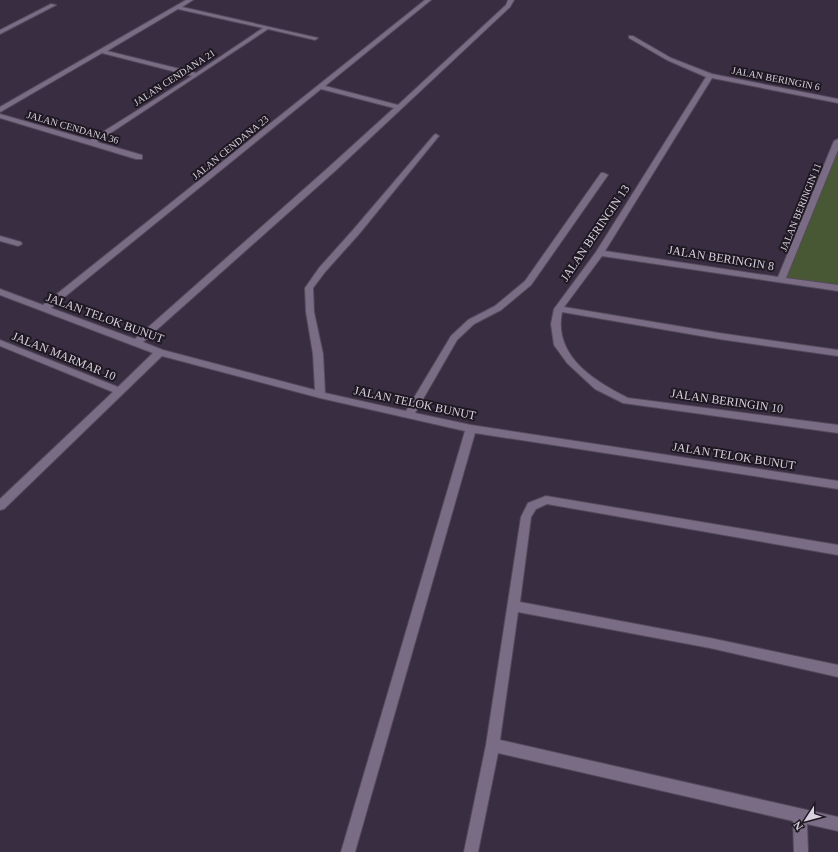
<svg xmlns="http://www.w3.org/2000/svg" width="838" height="852" font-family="Georgia,serif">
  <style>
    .green { fill: #485835 }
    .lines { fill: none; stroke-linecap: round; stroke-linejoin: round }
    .minor-casing { stroke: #544a5b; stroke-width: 2 }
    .minor { fill: #7a6c84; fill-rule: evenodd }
    .labels { text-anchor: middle; stroke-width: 4; stroke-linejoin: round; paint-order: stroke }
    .far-street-label { font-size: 10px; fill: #d9d1de; stroke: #1e1822 }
    .street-label { font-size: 12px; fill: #d9d1de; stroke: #1e1822 }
  </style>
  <rect width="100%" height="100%" fill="#392d42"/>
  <polygon class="green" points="838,144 838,286 786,279"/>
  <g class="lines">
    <defs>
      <g id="minor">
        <path d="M186,0H193L182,7L318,38L315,40L268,29L97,142L142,155V159H136L0,118V114L90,140L192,76L102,53L2,111L0,112V107ZM178,9L263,28L196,73L107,51Z"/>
        <path d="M425,0H431L325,86L398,105L506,5L508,0H514L510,7L335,171L143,342L163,350L315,390L313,354L306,312L305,288L319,268L353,230L434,135L436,134L439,136L438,137L359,234L325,272L313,288L314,312L323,354L325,393L406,411L451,336L468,320L495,306L525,281L601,173H604L608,175L531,285L501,310L474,324L457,340L415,413L471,425L838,481V489L475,433L355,852H341L465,431L320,398L162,356L4,509L0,510V499L113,392L0,346V340L118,387L153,353L0,295V289L43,305ZM321,89L394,108L329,167L135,339L51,308Z"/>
        <polygon points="51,4 56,5 0,34 0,30"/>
        <path d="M629,36H633L671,58L712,74L838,99V103L712,78L605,251L778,277L834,141L838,139V150L786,278L838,285V291L602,256L564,307L719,333L838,350V356L719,339L562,312C553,356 594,381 628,398L838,425V433L623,403L595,389L567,363L554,345L551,324L554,309L596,252L706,77L667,60L629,38Z"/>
        <polygon points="0,236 21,242 22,244 18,246 0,241"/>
        <polygon points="546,496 838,545 838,555 547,504 536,509 531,517 520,602 710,638 838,665 838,677 710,648 518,612 500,740 838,817 838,831 807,824 808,852 794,852 793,821 498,753 478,852 464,852 486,745 521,517 528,503"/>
      </g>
    </defs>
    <use href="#minor" class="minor-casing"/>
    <use href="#minor" class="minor"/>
  </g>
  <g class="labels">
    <g class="far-street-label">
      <text transform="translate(174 77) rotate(-33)" y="4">JALAN CENDANA 21</text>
      <text transform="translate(776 78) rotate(11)" y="4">JALAN BERINGIN 6</text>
      <text transform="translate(73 127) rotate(16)" y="4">JALAN CENDANA 36</text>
      <text transform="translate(230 147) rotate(-39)" y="4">JALAN CENDANA 23</text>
      <text transform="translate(800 207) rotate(-68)" y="4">JALAN BERINGIN 11</text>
    </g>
    <g class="street-label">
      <text transform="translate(595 233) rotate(-56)" y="4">JALAN BERINGIN 13</text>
      <text transform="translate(721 258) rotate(9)" y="4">JALAN BERINGIN 8</text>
      <text transform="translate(105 318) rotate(20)" y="4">JALAN TELOK BUNUT</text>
      <text transform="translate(64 356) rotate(22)" y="4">JALAN MARMAR 10</text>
      <text transform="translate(727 401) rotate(8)" y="4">JALAN BERINGIN 10</text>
      <text transform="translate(415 403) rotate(12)" y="4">JALAN TELOK BUNUT</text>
      <text transform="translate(734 456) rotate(9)" y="4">JALAN TELOK BUNUT</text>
    </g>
  </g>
  <g transform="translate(806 820) rotate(234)" stroke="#1e1822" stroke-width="3" paint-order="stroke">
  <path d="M0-3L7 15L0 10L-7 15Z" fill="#d9d1de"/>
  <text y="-6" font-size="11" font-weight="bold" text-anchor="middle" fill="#d9d1de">N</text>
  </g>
</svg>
